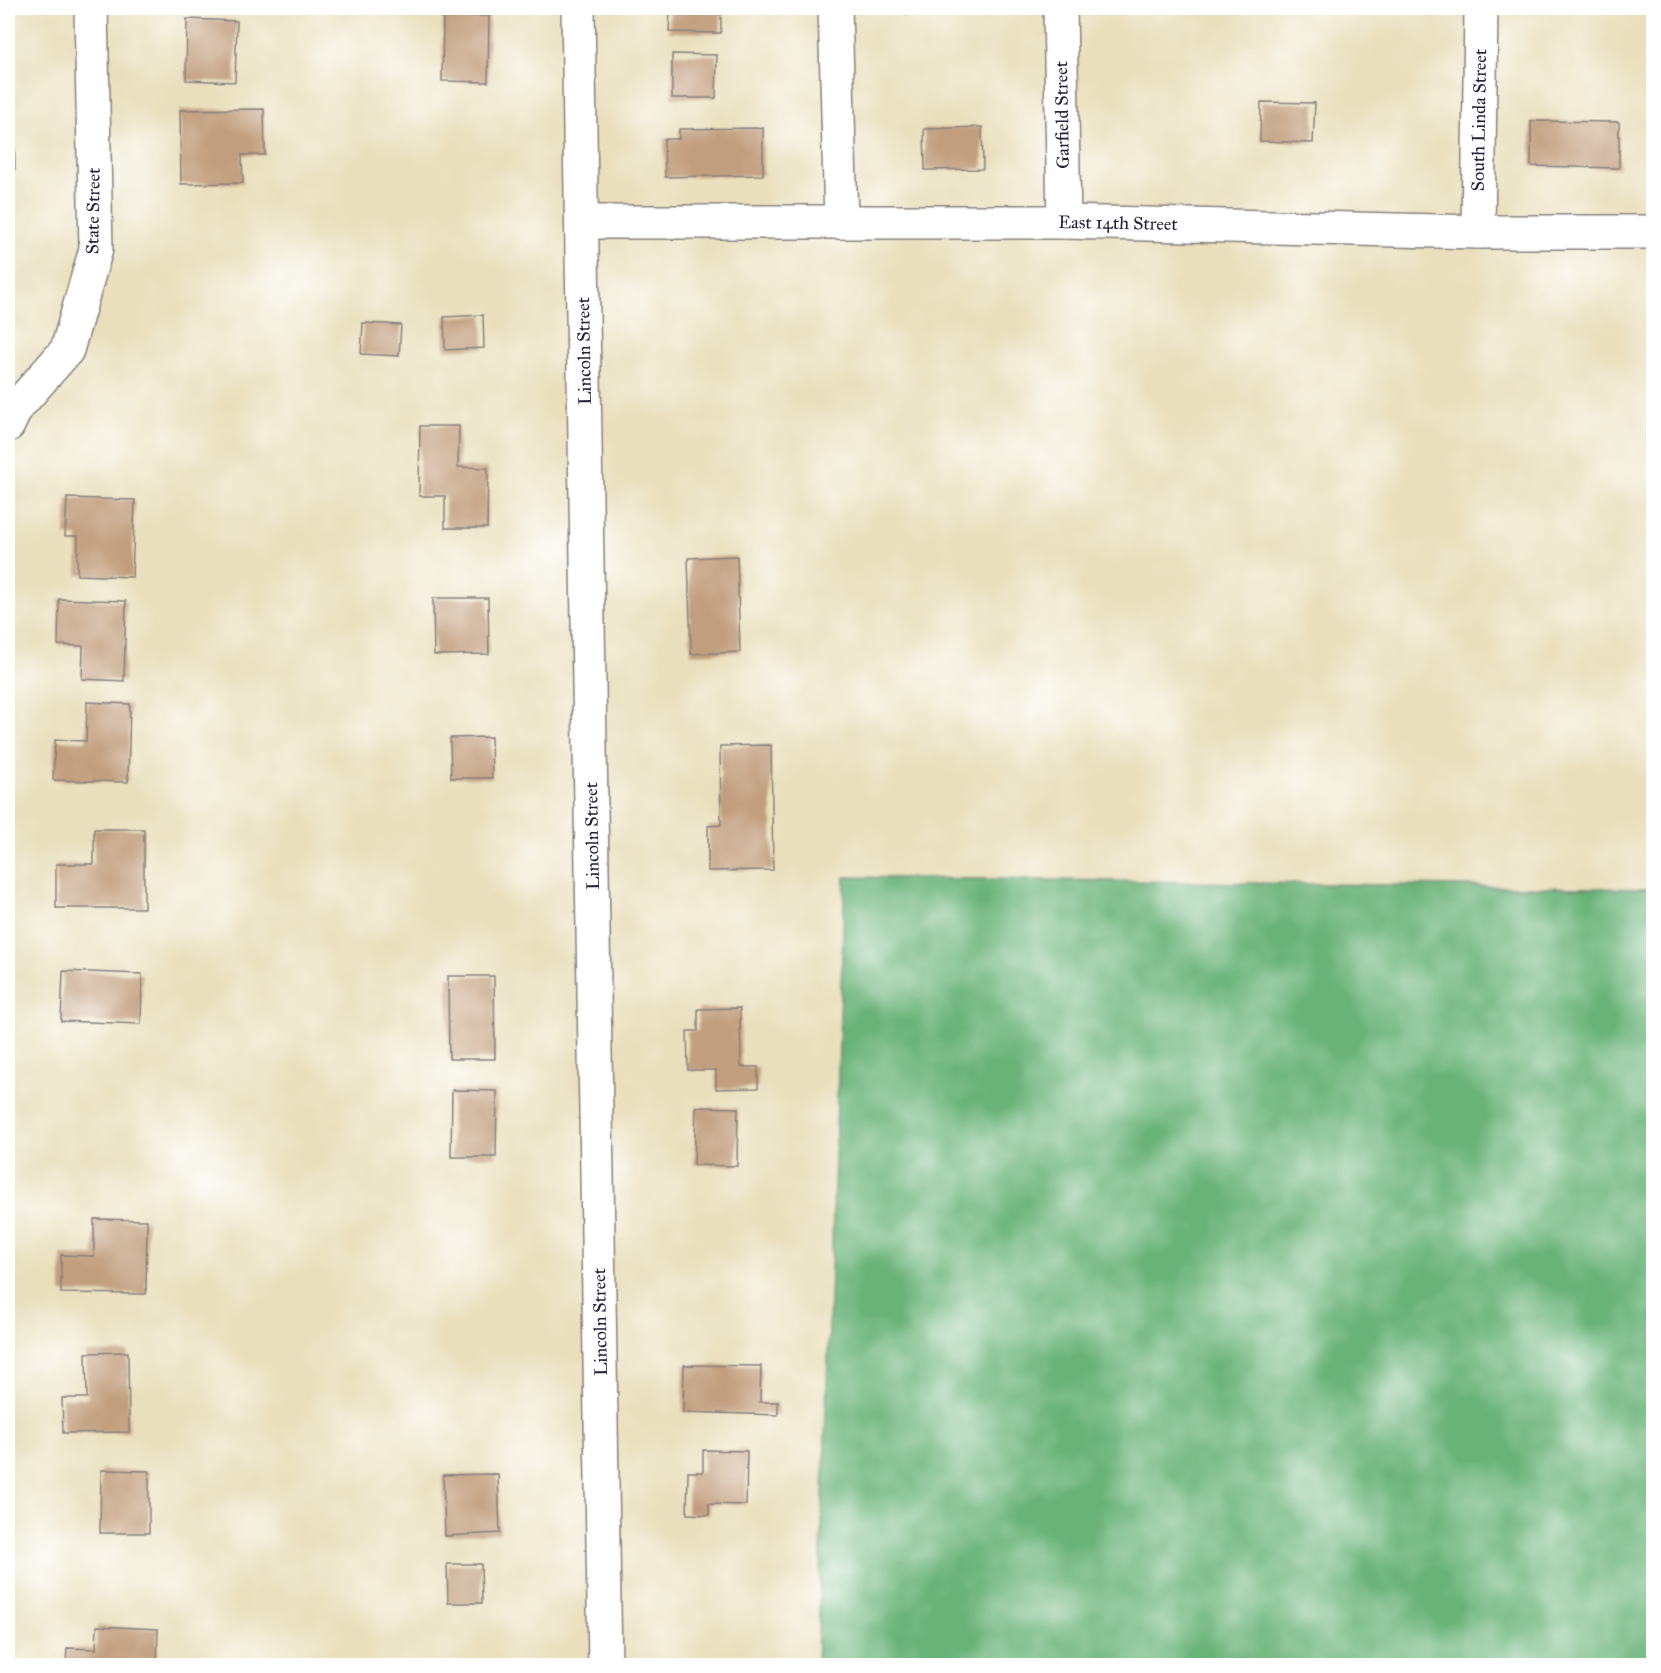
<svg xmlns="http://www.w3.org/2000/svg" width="1661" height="1673" font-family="'IM FELL Great Primer',serif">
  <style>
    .forest { fill: #69b278; stroke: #466a5a; stroke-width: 1.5 }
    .building { fill: #c19e7d }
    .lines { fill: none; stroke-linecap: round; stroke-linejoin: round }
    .minor-casing { stroke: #86807c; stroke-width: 36 }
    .minor { stroke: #fff; stroke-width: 33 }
    .labels { text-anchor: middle; stroke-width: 4.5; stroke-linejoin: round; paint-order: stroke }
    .street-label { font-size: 18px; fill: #22223b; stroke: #fff }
  </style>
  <rect width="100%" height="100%" fill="#fff"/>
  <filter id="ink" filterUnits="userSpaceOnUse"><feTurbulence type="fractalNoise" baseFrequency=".0167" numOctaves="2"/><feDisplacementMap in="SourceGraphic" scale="12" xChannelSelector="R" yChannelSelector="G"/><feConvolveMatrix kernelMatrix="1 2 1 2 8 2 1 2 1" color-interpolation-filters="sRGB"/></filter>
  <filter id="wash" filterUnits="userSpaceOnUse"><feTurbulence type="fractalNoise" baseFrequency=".008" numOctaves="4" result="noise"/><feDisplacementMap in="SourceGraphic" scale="24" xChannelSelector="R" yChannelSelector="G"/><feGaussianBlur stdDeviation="1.35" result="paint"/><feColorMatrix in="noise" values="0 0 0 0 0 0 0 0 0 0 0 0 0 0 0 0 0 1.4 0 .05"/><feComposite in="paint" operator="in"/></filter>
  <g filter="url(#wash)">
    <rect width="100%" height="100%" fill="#e9dfbc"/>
    <polygon class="forest" points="845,877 1653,889 1653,1665 817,1665"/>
    <g id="blocks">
      <g class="building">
        <polygon points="670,8 721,8 721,33 669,32"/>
        <rect x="905" y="8" width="74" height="6"/>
        <polygon points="443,15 489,16 488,82 442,81"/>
        <polygon points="187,19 237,21 235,82 186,80"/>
        <polygon points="672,54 717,55 716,98 672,98"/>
        <polygon points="1261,102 1315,103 1313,143 1260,141"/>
        <polygon points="264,109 265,155 242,155 243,183 181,184 180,110"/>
        <polygon points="1531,121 1619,122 1619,168 1531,166"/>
        <polygon points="982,127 983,169 925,170 924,129"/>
        <polygon points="763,128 763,175 665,177 664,139 679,139 679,129"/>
        <polygon points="8,139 14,139 15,169 8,169"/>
        <polygon points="483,315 484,348 445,350 444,317"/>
        <polygon points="363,323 401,325 399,356 361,354"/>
        <polygon points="420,426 459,426 458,467 488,468 487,528 445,528 445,496 419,496"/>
        <polygon points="67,498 135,500 132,577 77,575 78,536 65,536"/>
        <polygon points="737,556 740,652 691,654 688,558"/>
        <polygon points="433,598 488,598 489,654 434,655"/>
        <polygon points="59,599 126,601 124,681 82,679 83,646 58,645"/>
        <polygon points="87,702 130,704 128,782 53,780 55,740 86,741"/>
        <polygon points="491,737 492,778 451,778 450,738"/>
        <polygon points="771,745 773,870 708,871 708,826 721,825 720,746"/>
        <polygon points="94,829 144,829 144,908 56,908 56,864 94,864"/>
        <polygon points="63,971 142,974 141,1024 61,1021"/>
        <polygon points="448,976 494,976 495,1059 449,1059"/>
        <polygon points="740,1008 741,1067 758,1067 758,1088 716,1089 716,1070 688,1070 687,1031 698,1031 698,1009"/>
        <polygon points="452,1090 497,1091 496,1157 451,1157"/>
        <polygon points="696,1107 738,1108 737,1166 694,1165"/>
        <polygon points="94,1219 147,1220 146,1294 61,1293 61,1255 94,1256"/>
        <polygon points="128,1352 129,1432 63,1433 62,1398 87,1398 86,1353"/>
        <polygon points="684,1365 761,1366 760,1402 778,1402 778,1415 683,1412"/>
        <polygon points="703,1450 747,1451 746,1505 709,1504 709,1515 687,1514 688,1472 703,1472"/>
        <polygon points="101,1470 149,1471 149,1533 100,1533"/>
        <polygon points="498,1474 500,1533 445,1536 443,1475"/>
        <polygon points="447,1564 481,1564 482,1603 448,1603"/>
        <polygon points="97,1626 158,1629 157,1665 66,1666 67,1648 96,1649"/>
      </g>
    </g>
  </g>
  <g filter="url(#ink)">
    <use href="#blocks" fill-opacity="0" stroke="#86807c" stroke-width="1.5"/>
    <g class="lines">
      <defs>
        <g id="minor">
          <polyline points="578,8 605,1666"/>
          <polyline points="835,8 841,222"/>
          <polyline points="1060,8 1064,222"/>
          <polyline points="582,222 1064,222 1478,232 1654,232"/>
          <polyline points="1478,232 1481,8"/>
          <polyline points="8,425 16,408 67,350 96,249 91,8"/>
        </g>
      </defs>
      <use href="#minor" class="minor-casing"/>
      <use href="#minor" class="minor"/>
    </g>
  </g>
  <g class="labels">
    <g class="street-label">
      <text transform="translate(1062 115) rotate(-91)" y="6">Garfield Street</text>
      <text transform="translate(1479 120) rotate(-89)" y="6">South Linda Street</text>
      <text transform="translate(93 211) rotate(-89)" y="6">State Street</text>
      <text transform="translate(1118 223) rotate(1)" y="6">East 14th Street</text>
      <text transform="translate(584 351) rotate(-91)" y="6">Lincoln Street</text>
      <text transform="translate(592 836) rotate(-91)" y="6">Lincoln Street</text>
      <text transform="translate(600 1322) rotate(-91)" y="6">Lincoln Street</text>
    </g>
  </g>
  <rect width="1661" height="1673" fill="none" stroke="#fff" stroke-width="30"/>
</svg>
